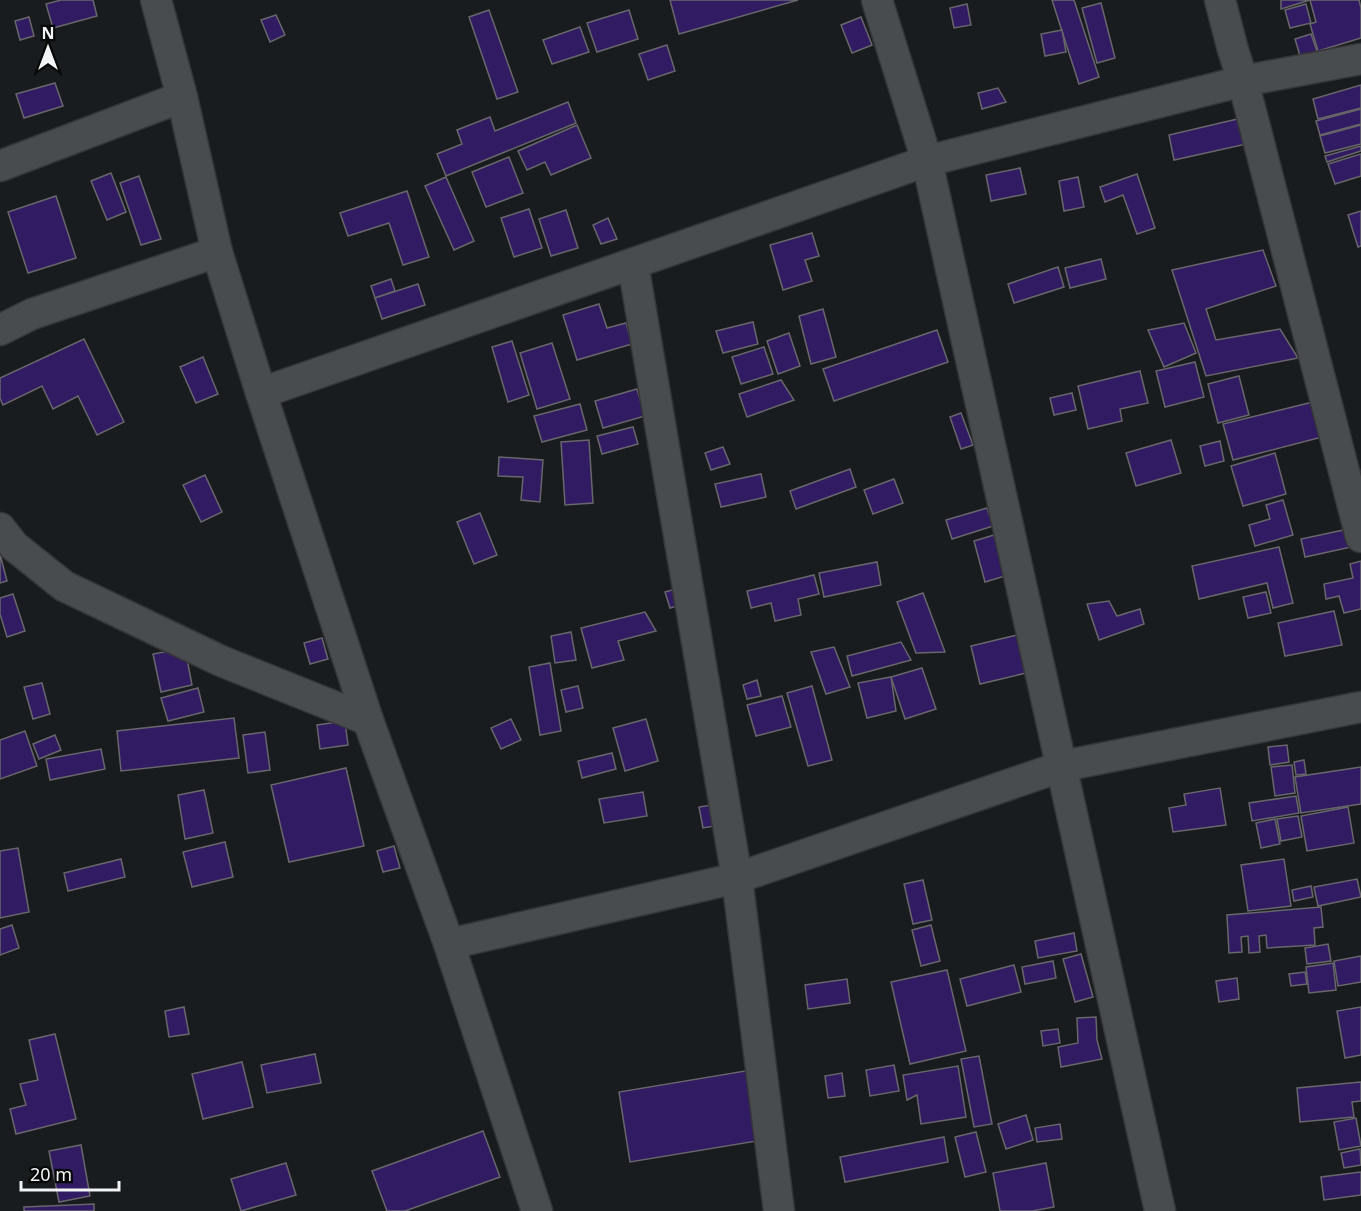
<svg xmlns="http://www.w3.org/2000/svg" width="1361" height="1211" font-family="'Noto Sans',sans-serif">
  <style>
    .building { fill: #311c64; stroke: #67676b; stroke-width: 1.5 }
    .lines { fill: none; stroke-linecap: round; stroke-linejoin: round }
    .minor-casing { stroke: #343638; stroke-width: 33 }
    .minor { stroke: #494c4f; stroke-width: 30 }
  </style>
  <rect width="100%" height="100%" fill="#191c1f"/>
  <g class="building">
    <polygon points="61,0 93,0 97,16 53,28 46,4"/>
    <polygon points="670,0 798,0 679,34"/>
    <polygon points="1052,0 1074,0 1099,77 1079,84"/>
    <polygon points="1281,0 1359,0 1361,8 1361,38 1318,51 1310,24 1316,22 1310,0 1281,9"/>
    <polygon points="1101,3 1115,58 1097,63 1082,8"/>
    <polygon points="967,4 971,25 954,28 950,8"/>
    <polygon points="1306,4 1311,23 1290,28 1285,10"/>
    <polygon points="489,10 518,92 497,99 469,17"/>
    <polygon points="629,10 638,39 597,52 587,23"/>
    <polygon points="276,15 285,35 270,42 261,20"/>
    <polygon points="29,17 34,36 20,40 15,21"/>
    <polygon points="861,17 872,45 852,53 841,25"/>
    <polygon points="580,27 589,52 552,64 543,40"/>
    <polygon points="1062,30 1066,52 1045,56 1041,34"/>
    <polygon points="1311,34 1318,54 1301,59 1295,39"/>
    <polygon points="667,45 675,71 648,80 639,54"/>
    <polygon points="55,83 63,106 24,118 16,94"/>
    <polygon points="1361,85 1361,108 1318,119 1313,99"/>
    <polygon points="998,88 1006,102 982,109 978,93"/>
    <polygon points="568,102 576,123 446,176 437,154 462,144 457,130 490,117 495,131"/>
    <polygon points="1361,109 1361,124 1320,135 1316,121"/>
    <polygon points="1246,117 1251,143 1174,160 1169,135"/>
    <polygon points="577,125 591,158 551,175 545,162 527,170 518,151"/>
    <polygon points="1361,125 1361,144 1325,153 1320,136"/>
    <polygon points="1361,146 1361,151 1327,162 1325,156"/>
    <polygon points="1361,154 1361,176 1335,184 1328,164"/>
    <polygon points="509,157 523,193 486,207 472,172"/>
    <polygon points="1020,168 1026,194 991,201 986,175"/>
    <polygon points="111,173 126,212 107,220 91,181"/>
    <polygon points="1137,174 1155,228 1137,234 1123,195 1105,202 1100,187"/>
    <polygon points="139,176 161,239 141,245 120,183"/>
    <polygon points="446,177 474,241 454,250 425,186"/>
    <polygon points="1078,177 1084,207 1064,211 1059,181"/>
    <polygon points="407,191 429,257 403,265 389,223 348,236 340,213"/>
    <polygon points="56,196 76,258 28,273 8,212"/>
    <polygon points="529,209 542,248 514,257 501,218"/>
    <polygon points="566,210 578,248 551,256 539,219"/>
    <polygon points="1361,211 1361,246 1358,247 1348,215"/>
    <polygon points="608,218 617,239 601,244 593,225"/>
    <polygon points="812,233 819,256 805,260 812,281 783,290 770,245"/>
    <polygon points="1263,250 1276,286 1206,309 1216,340 1280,329 1298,358 1206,376 1172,270"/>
    <polygon points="1101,259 1106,279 1070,288 1065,268"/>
    <polygon points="1058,267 1064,287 1014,303 1008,284"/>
    <polygon points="391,279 395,291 375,298 371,286"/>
    <polygon points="418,284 425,305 382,319 375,298"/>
    <polygon points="599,304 607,328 626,323 632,344 577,360 563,315"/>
    <polygon points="823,309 836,357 811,364 799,316"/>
    <polygon points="753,322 758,344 723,353 716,331"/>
    <polygon points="1184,323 1196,353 1164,367 1148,330"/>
    <polygon points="937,330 948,362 834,401 823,369"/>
    <polygon points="789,333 800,366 778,374 767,341"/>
    <polygon points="84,339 124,422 97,435 78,396 53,409 42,386 3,405 0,398 0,378"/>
    <polygon points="512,341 529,395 508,402 492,347"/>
    <polygon points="552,343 570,399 537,409 520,353"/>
    <polygon points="764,347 773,374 741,384 732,357"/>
    <polygon points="203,357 218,394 196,403 180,367"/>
    <polygon points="1195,362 1204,397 1165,407 1156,371"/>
    <polygon points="1140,371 1148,403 1120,409 1122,421 1088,429 1078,386"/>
    <polygon points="1239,376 1249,415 1218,423 1208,384"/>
    <polygon points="781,380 794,400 747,417 739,394"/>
    <polygon points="637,389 645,416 603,428 595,401"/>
    <polygon points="1072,393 1076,410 1054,415 1050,398"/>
    <polygon points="1317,401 1326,436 1233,460 1223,424"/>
    <polygon points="580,404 587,430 542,442 534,416"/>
    <polygon points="961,413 973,445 961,449 950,417"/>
    <polygon points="633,427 638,444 602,454 597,436"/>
    <polygon points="589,440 593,503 565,505 561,442"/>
    <polygon points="1171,440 1181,473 1136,486 1126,453"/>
    <polygon points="1220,441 1224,461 1205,466 1200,446"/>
    <polygon points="723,447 730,464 711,470 705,453"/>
    <polygon points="1275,453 1286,494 1243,506 1231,466"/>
    <polygon points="499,457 543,460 540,502 521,500 523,477 498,476"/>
    <polygon points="850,469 856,487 796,509 790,491"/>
    <polygon points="761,474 766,497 721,507 715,484"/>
    <polygon points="205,475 222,512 201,522 183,485"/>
    <polygon points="894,479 903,503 873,514 864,490"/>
    <polygon points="1283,500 1293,535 1255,546 1249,525 1270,519 1266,505"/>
    <polygon points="987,508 993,526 952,539 946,520"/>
    <polygon points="480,513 497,555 474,564 457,522"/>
    <polygon points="1353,528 1356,546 1305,557 1301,539"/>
    <polygon points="994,535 1005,576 985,582 974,541"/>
    <polygon points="1279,547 1293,603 1273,608 1267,583 1199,599 1192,566"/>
    <polygon points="0,554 7,581 0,583"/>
    <polygon points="1361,561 1361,609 1344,613 1339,596 1326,599 1324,584 1353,578 1350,564"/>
    <polygon points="877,562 881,585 824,597 819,573"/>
    <polygon points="814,575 819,594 798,599 801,615 775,621 771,603 751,608 747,591"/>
    <polygon points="679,588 684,604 670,608 665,592"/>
    <polygon points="1266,592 1271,613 1248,618 1243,597"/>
    <polygon points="923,593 945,652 916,653 897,602"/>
    <polygon points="13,594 25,631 7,637 0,614 0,598"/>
    <polygon points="1109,601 1117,616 1140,609 1144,624 1099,640 1087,604"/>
    <polygon points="1334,611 1342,645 1285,656 1278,623"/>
    <polygon points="645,612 656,631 618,641 624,660 592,668 581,628"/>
    <polygon points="571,632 576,660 555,663 551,636"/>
    <polygon points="1017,635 1026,673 980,684 971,646"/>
    <polygon points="322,638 328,659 310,664 304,643"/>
    <polygon points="901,642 911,660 852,676 847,656"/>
    <polygon points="834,647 850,687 826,694 811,652"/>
    <polygon points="185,648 192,685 161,692 153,654"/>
    <polygon points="550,663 561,731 540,735 529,667"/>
    <polygon points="922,668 936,709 905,719 891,677"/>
    <polygon points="891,677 896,711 867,718 858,683"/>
    <polygon points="757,680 761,696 747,699 743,685"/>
    <polygon points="42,683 50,714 33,719 24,687"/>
    <polygon points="578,686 583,708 566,712 561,690"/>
    <polygon points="812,686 832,760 808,766 787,693"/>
    <polygon points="198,688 204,712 168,721 161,698"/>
    <polygon points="782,696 791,727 756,736 747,705"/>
    <polygon points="234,718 239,758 121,771 117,731"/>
    <polygon points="511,719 521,740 501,749 491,728"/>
    <polygon points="646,719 658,761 625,771 613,728"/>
    <polygon points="345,721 348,745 320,749 317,725"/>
    <polygon points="25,731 37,766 0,779 0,740"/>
    <polygon points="265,732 270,770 248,773 243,735"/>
    <polygon points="55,735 61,750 39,759 33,744"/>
    <polygon points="1287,745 1289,762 1270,765 1268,747"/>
    <polygon points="101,749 105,769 50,780 46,759"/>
    <polygon points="612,753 616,769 582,778 578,761"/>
    <polygon points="1304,760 1306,774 1296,775 1294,762"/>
    <polygon points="1292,765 1295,793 1275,796 1271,767"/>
    <polygon points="1361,767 1361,804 1301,813 1295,777"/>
    <polygon points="346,768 364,846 289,862 271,785"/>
    <polygon points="1220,788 1226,825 1173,832 1169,808 1186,805 1184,794"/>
    <polygon points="204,790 213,833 185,839 178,795"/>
    <polygon points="643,792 647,816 604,823 599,799"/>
    <polygon points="1296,796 1299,813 1252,821 1249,803"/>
    <polygon points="717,804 721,825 703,828 699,807"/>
    <polygon points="1348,807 1354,843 1307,851 1301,816"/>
    <polygon points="1298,816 1302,837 1281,841 1277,819"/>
    <polygon points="1275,819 1280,844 1261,848 1256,823"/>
    <polygon points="225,842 233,877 192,887 183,852"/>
    <polygon points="394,846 400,868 383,872 377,851"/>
    <polygon points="18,848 29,912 0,918 0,851"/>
    <polygon points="121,859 125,877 68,891 64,873"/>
    <polygon points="1284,859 1291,906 1248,911 1241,865"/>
    <polygon points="1357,879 1361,897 1318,906 1314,887"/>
    <polygon points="923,880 932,920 913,924 904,884"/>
    <polygon points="1311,886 1313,897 1294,901 1292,890"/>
    <polygon points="1321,907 1323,927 1314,928 1315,945 1267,948 1266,935 1259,936 1260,952 1249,953 1248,936 1241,937 1242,952 1229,953 1227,915"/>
    <polygon points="12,925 19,948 0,955 0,929"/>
    <polygon points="931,925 940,961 921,966 912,930"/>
    <polygon points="1074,933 1077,951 1038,958 1035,941"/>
    <polygon points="1328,944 1331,961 1307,964 1305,948"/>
    <polygon points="1081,954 1093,997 1075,1002 1063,959"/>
    <polygon points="1361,956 1361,982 1338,986 1334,961"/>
    <polygon points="1053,961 1056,978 1025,984 1022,967"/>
    <polygon points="1333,963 1336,990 1309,993 1306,967"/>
    <polygon points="1014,965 1021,992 967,1006 960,979"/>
    <polygon points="947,970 966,1051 910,1064 891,982"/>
    <polygon points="1305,972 1307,984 1291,986 1289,974"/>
    <polygon points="1237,978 1239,999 1219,1002 1216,981"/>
    <polygon points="847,979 850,1003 808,1009 805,985"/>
    <polygon points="184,1007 189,1034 169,1037 165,1011"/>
    <polygon points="1361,1007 1361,1055 1345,1058 1337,1011"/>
    <polygon points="1096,1017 1097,1040 1102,1059 1061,1067 1058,1047 1078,1043 1077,1018"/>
    <polygon points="1058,1029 1060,1043 1043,1046 1041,1031"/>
    <polygon points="55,1034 76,1119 16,1134 10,1109 26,1105 20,1084 38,1080 29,1040"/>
    <polygon points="315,1054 321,1083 267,1093 261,1065"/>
    <polygon points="979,1056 992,1124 974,1127 961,1059"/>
    <polygon points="242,1062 253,1107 203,1119 192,1074"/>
    <polygon points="894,1065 899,1091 870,1096 866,1070"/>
    <polygon points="958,1066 966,1117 921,1124 917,1095 907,1100 903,1075"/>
    <polygon points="751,1070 763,1140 630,1162 619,1092"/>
    <polygon points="842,1073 845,1096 828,1098 825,1076"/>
    <polygon points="1361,1082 1361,1101 1352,1102 1354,1117 1300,1122 1297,1088"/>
    <polygon points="1026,1115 1033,1140 1006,1149 998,1124"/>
    <polygon points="1356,1118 1361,1146 1339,1150 1334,1122"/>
    <polygon points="1060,1124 1062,1139 1037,1142 1035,1128"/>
    <polygon points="483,1131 500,1177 405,1211 387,1211 372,1171"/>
    <polygon points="976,1132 986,1172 965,1177 955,1137"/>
    <polygon points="944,1137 948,1162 845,1182 840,1157"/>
    <polygon points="81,1145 90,1196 59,1202 49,1151"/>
    <polygon points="1360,1149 1361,1165 1344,1168 1341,1153"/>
    <polygon points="286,1163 296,1195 241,1211 231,1179"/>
    <polygon points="1046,1163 1054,1207 1032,1211 1000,1211 993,1173"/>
    <polygon points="1361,1172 1361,1195 1324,1200 1321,1177"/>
    <polygon points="94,1204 94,1211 24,1211 24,1207"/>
  </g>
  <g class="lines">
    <defs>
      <g id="minor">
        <polyline points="156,0 182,97 217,252 261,393 368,720 449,944 537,1211"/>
        <polyline points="877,0 927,161 1160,1211"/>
        <polyline points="1220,0 1233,50 1243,81 1361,537"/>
        <polyline points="0,166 182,97"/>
        <polyline points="633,264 737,878 779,1211"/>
        <polyline points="0,330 32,314 217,252"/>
        <polyline points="261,393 927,161 1243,81 1361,59"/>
        <polyline points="0,528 14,546 64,586 221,661 368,720"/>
        <polyline points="449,944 737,878 1063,766 1361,707"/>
      </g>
    </defs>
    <use href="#minor" class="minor-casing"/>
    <use href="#minor" class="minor"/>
  </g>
  <g transform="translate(48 48)" stroke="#060707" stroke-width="4.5" paint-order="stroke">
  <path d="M0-4.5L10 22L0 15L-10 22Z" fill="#f1f3f5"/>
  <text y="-9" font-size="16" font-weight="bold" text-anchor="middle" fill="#f1f3f5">N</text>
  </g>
  <path d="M21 1181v9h98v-9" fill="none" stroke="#f1f3f5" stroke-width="3"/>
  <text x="30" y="1181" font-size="18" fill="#f1f3f5" stroke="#060707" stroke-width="4.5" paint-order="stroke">20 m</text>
</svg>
